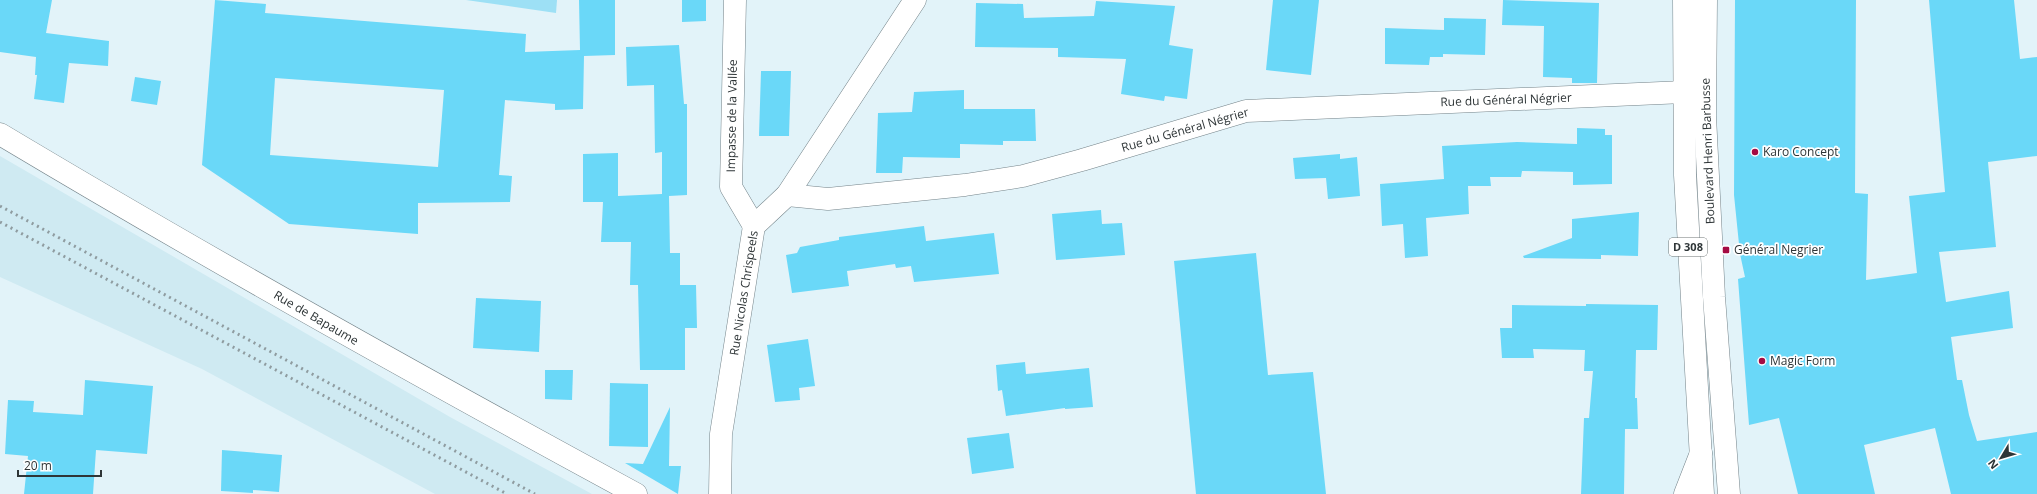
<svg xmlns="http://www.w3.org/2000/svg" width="2037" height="494" font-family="'Open Sans',sans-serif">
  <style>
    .built { fill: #cfeaf2 }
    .green { fill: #9de0f5 }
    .building { fill: #6ad8f8; fill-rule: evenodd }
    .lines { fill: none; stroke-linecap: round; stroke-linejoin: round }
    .minor-casing { stroke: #748389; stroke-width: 23 }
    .primary-casing { stroke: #748389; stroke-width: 23 }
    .minor { stroke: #fff; stroke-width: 22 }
    .primary { stroke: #fff; stroke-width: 22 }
    .rail { stroke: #8f9ca0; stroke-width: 3; stroke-dasharray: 2 4; stroke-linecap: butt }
    .poi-dot { fill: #a40b43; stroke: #fff; stroke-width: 1.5 }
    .labels { text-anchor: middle; stroke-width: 3.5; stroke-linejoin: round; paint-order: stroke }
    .shield { fill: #fff; stroke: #6d7273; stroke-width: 1 }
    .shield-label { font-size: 11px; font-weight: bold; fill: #2e3537 }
    .street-label { font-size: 12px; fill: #2e3537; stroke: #fff }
    .poi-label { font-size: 12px; fill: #2e3537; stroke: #fff; text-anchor: start }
  </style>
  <rect width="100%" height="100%" fill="#e2f3f9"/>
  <polygon class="built" points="0,156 450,417 592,494 435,494 202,369 0,277"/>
  <polygon class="green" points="466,0 557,0 556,13"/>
  <g class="building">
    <polygon points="0,0 52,0 46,33 109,41 108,66 69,63 64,103 34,99 37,75 35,75 36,57 0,52"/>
    <path d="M215,0L266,4L265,13L526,34L525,52L580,50L579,0H615V55L584,56L583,109L555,110V104L505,100L499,175L512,176L510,202L418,203V234L289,224L202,165ZM275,78L444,90L438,167L270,155Z"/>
    <polygon points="682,0 706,0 706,21 682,22"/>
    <polygon points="1273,0 1319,0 1311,75 1266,70"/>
    <polygon points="1503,0 1599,3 1597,83 1572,83 1572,78 1543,77 1544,26 1502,25"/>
    <polygon points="1735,0 1856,0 1855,193 1868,194 1866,280 1917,273 1909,196 1945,192 1929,0 2014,0 2020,59 2037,57 2037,156 1988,162 1996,247 1939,252 1946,302 2009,291 2013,328 1951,337 1957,380 1962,380 1969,415 1977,441 2037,432 2037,494 1951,494 1935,428 1864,445 1875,494 1798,494 1779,418 1749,425 1738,279 1745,277 1740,254 1734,195"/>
    <polygon points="1096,1 1175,6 1169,45 1193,49 1187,99 1165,96 1164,101 1121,94 1126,59 1058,57 1058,48 975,47 976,3 1023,4 1024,18 1094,16"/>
    <polygon points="1444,18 1486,19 1485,55 1443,54 1443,57 1430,57 1429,65 1385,64 1385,28 1444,30"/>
    <polygon points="679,45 684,104 687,104 687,195 669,196 670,253 680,253 680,285 696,285 697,328 685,328 685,370 640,370 638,285 630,285 631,242 601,242 603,202 583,202 583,154 618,153 618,196 662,194 662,152 655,153 654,85 627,86 626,47"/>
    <polygon points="761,71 791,71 789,136 759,136"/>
    <polygon points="135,77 161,81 157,105 131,101"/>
    <polygon points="964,90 964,109 1035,109 1036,141 1003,141 1003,145 960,144 960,158 903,157 902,173 876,173 878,113 912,112 914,92"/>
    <polygon points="1577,128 1605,129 1605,135 1612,135 1612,184 1573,185 1573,172 1522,171 1521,177 1490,177 1491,186 1468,186 1469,214 1426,218 1428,256 1405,258 1403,224 1382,226 1380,184 1444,179 1442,146 1517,142 1577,144"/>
    <polygon points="1340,154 1340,159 1357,157 1360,196 1328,199 1326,178 1295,179 1293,158"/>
    <polygon points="1101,210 1102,224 1122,223 1125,255 1056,260 1052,214"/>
    <polygon points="1639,212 1638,256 1601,255 1601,259 1524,258 1523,256 1572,238 1572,219"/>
    <polygon points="924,226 926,241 994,233 999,274 914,282 911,266 896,268 895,264 847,271 849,286 792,293 786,255 797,253 800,247 839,240 839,237"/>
    <polygon points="1256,253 1268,375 1313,372 1326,494 1196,494 1174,261"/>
    <polygon points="476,298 541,301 539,352 473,348"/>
    <polygon points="1586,304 1658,305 1657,350 1636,350 1635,398 1637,398 1638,429 1625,429 1624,494 1581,494 1584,418 1589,418 1593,371 1584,371 1585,350 1533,349 1534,358 1502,358 1500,328 1512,328 1512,305 1586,306"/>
    <polygon points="808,339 815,386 799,388 800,400 775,402 767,345"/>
    <polygon points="1025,362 1026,374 1089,368 1093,407 1065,409 1065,408 1006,416 1002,390 998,391 996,365"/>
    <polygon points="545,370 573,370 572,400 545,399"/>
    <polygon points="85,380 153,386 147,454 96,450 93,494 24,494 28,456 5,454 8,400 34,401 33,412 83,415"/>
    <polygon points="610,383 648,384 648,447 609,446"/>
    <polygon points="670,407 669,466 681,466 678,494 625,463 643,464"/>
    <polygon points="1009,433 1014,468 972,474 967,438"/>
    <polygon points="222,450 282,455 279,492 253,490 253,493 221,491"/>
  </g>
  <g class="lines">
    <defs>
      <g id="minor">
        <polyline points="735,0 731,187 754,226"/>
        <path d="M0,134C209,259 422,378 636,494"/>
        <polyline points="787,195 828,199 965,185 1023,176 1082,160 1246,111 1684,92"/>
        <polyline points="720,494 721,434 754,226 787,195 915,0"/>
        <polyline points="1685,494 1701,453"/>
      </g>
      <g id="primary">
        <polyline points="1684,0 1685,175 1703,494"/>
        <polyline points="1706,0 1705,116 1714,297 1729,494"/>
      </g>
    </defs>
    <use href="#minor" class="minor-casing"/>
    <use href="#primary" class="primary-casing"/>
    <use href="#minor" class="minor"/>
    <use href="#primary" class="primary"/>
    <g class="rail">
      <polyline points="0,206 535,494"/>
      <polyline points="0,222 507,494"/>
    </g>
  </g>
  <g class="poi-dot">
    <circle cx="1755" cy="152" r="4"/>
    <rect x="1722" y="246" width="8" height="8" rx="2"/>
    <circle cx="1762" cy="361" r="4"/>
  </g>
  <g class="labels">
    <rect class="shield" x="1669" y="238" width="38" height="18" rx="3"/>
    <g class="shield-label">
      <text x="1688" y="251">D 308</text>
    </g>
    <g class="street-label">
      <text transform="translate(1506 100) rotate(-2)" y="4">Rue du Général Négrier</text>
      <text transform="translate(732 116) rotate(-89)" y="4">Impasse de la Vallée</text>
      <text transform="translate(1185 130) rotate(-16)" y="4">Rue du Général Négrier</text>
      <text transform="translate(1708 151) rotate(-92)" y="4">Boulevard Henri Barbusse</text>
      <text transform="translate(744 293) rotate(-81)" y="4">Rue Nicolas Chrispeels</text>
      <text transform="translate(316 318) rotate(30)" y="4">Rue de Bapaume</text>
    </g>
    <g class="poi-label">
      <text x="1763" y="156">Karo Concept</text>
      <text x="1734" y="254">Général Negrier</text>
      <text x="1770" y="365">Magic Form</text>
    </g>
  </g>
  <g transform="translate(2001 458) rotate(232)" stroke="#ffffff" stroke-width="3" paint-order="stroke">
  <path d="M0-3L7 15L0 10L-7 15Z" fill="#2e3537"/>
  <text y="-6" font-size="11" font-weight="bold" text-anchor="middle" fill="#2e3537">N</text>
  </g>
  <path d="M18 470v6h83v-6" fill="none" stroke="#2e3537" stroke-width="2"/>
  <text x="24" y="470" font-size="12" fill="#2e3537" stroke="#ffffff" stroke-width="3" paint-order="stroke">20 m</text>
</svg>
